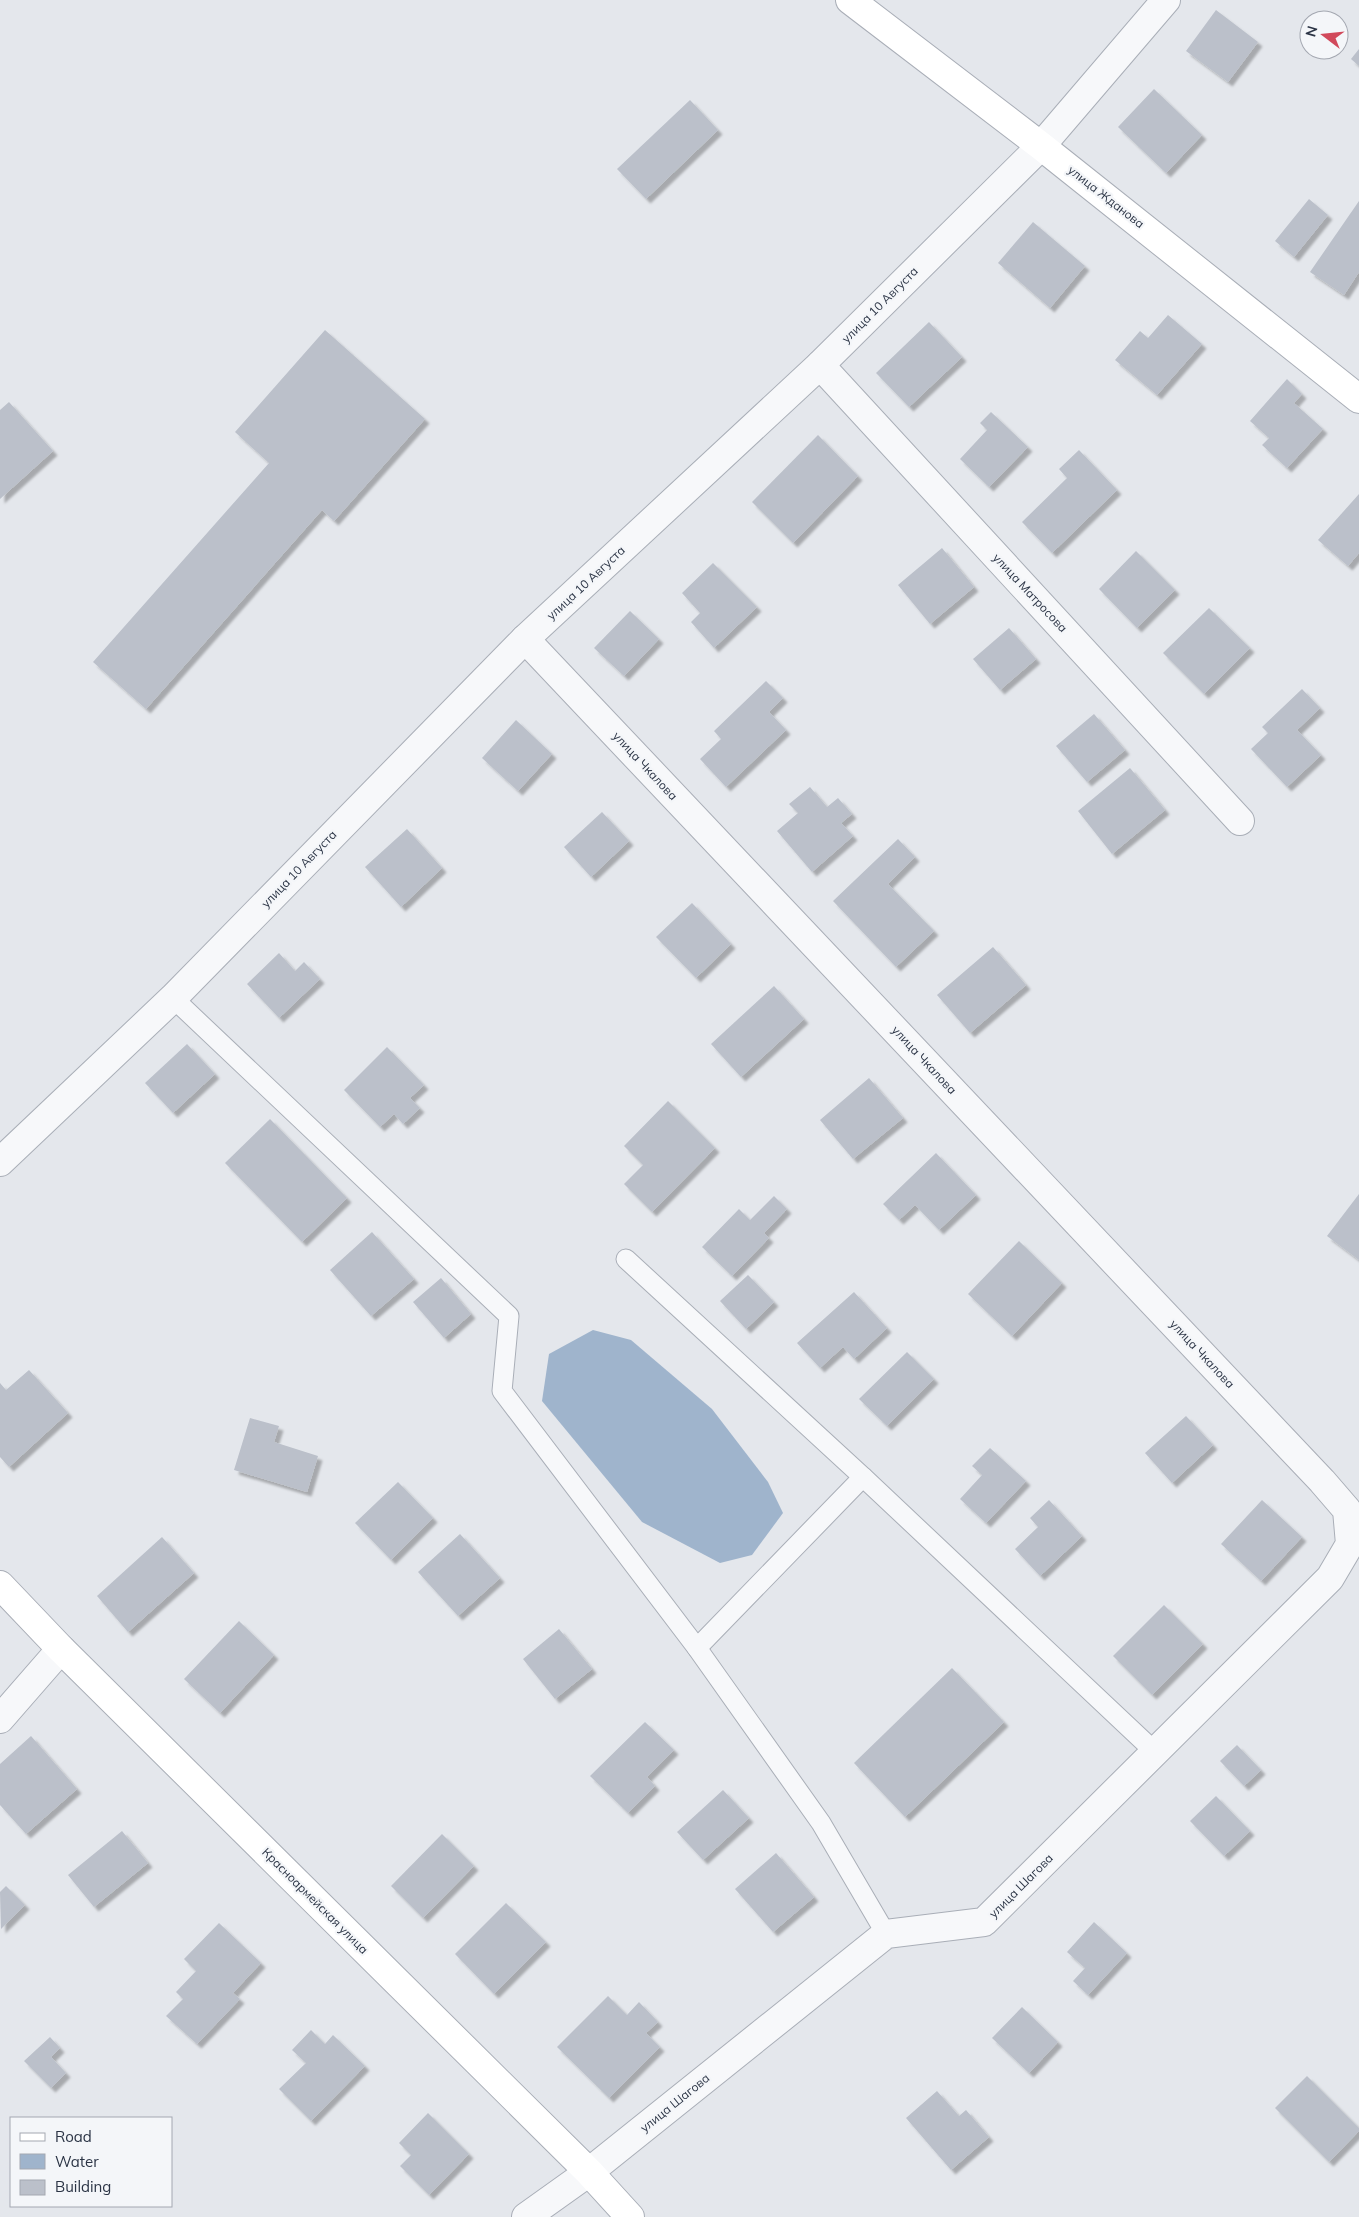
<svg xmlns="http://www.w3.org/2000/svg" width="1359" height="2217" font-family="Mulish,sans-serif">
  <style>
    .water { fill: #9fb4cc }
    .building { fill: #bbc0ca; filter: url(#shadow) }
    .lines { fill: none; stroke-linecap: round; stroke-linejoin: round }
    .lane-casing { stroke: #a9aeb7; stroke-width: 21 }
    .street-casing { stroke: #a9aeb7; stroke-width: 30 }
    .secondary-casing { stroke: #a9aeb7; stroke-width: 30 }
    .lane { stroke: #f7f8fa; stroke-width: 19 }
    .street { stroke: #f7f8fa; stroke-width: 28 }
    .secondary { stroke: #fff; stroke-width: 28 }
    .labels { text-anchor: middle; stroke-width: 4.5; stroke-linejoin: round; paint-order: stroke }
    .street-label { font-size: 12px; fill: #2b3445; stroke: #f4f6f9 }
  </style>
  <defs>
    <filter id="shadow"><feDropShadow dx="4.5" dy="4.5" stdDeviation="1" flood-color="#0004"/></filter>
  </defs>
  <rect width="100%" height="100%" fill="#e4e7ec"/>
  <polygon class="water" points="593,1330 631,1340 712,1409 768,1482 783,1513 752,1555 720,1563 642,1522 542,1401 549,1354"/>
  <g class="building">
    <polygon points="1216,10 1258,42 1228,82 1186,51"/>
    <polygon points="1359,49 1359,66 1351,59"/>
    <polygon points="1154,89 1202,135 1166,173 1118,127"/>
    <polygon points="690,100 718,130 646,199 617,169"/>
    <polygon points="1309,199 1328,215 1294,257 1275,241"/>
    <polygon points="1359,201 1359,272 1344,295 1310,272"/>
    <polygon points="1033,222 1085,266 1050,308 998,263"/>
    <polygon points="1168,315 1202,344 1157,395 1115,360 1140,331 1148,338"/>
    <polygon points="929,322 962,357 909,407 876,373"/>
    <polygon points="325,330 425,419 334,521 322,510 146,709 93,662 269,463 235,432"/>
    <polygon points="1287,379 1302,394 1294,403 1323,429 1287,468 1262,445 1269,438 1250,421"/>
    <polygon points="9,402 53,451 0,499 0,410"/>
    <polygon points="991,412 1028,447 989,487 960,459 987,430 980,423"/>
    <polygon points="818,435 858,476 793,543 752,502"/>
    <polygon points="1079,450 1117,490 1052,553 1022,522 1067,478 1059,469"/>
    <polygon points="1359,494 1359,553 1348,566 1318,540"/>
    <polygon points="942,548 974,587 930,624 898,585"/>
    <polygon points="1136,551 1175,590 1137,628 1099,589"/>
    <polygon points="713,563 757,607 714,648 691,622 700,613 682,593"/>
    <polygon points="1209,608 1250,648 1204,694 1163,653"/>
    <polygon points="630,611 659,639 624,676 594,648"/>
    <polygon points="1009,628 1036,659 1000,690 973,659"/>
    <polygon points="766,681 783,698 769,712 786,730 726,787 700,759 721,739 714,731"/>
    <polygon points="1302,689 1320,708 1297,730 1321,755 1287,787 1251,749 1268,733 1262,727"/>
    <polygon points="1094,714 1125,750 1087,782 1056,746"/>
    <polygon points="516,720 552,754 518,791 482,758"/>
    <polygon points="1130,768 1165,810 1112,854 1078,811"/>
    <polygon points="810,787 827,807 838,798 852,814 841,823 853,836 812,872 777,831 798,813 789,804"/>
    <polygon points="602,812 629,841 591,877 564,847"/>
    <polygon points="407,829 442,868 401,907 365,867"/>
    <polygon points="898,839 915,857 888,884 934,931 896,967 833,901"/>
    <polygon points="692,903 731,944 696,978 656,937"/>
    <polygon points="993,947 1026,985 970,1033 937,995"/>
    <polygon points="279,953 295,971 304,962 320,979 279,1018 247,984"/>
    <polygon points="774,986 804,1019 741,1077 711,1044"/>
    <polygon points="187,1044 215,1074 173,1113 145,1083"/>
    <polygon points="387,1047 424,1085 410,1098 420,1108 403,1124 394,1114 380,1127 344,1090"/>
    <polygon points="869,1078 903,1118 853,1159 820,1120"/>
    <polygon points="668,1101 715,1148 652,1212 624,1184 643,1165 624,1146"/>
    <polygon points="270,1119 347,1198 302,1242 225,1163"/>
    <polygon points="936,1153 976,1195 939,1230 915,1205 899,1220 883,1204"/>
    <polygon points="1359,1194 1359,1260 1327,1236"/>
    <polygon points="774,1196 787,1209 764,1233 769,1238 732,1276 702,1247 739,1209 750,1220"/>
    <polygon points="372,1232 414,1279 371,1316 330,1270"/>
    <polygon points="1019,1241 1062,1283 1012,1336 968,1294"/>
    <polygon points="748,1275 774,1302 746,1329 720,1301"/>
    <polygon points="441,1278 471,1314 444,1338 413,1302"/>
    <polygon points="854,1292 887,1328 854,1359 843,1347 820,1368 797,1343"/>
    <polygon points="907,1352 934,1379 887,1426 859,1399"/>
    <polygon points="29,1370 68,1413 9,1467 0,1457 0,1383 6,1390"/>
    <polygon points="1186,1416 1213,1445 1172,1483 1145,1453"/>
    <polygon points="250,1418 279,1426 274,1442 318,1456 307,1492 234,1470"/>
    <polygon points="990,1448 1026,1481 986,1523 960,1499 982,1475 972,1466"/>
    <polygon points="398,1482 433,1518 391,1560 355,1523"/>
    <polygon points="1049,1500 1082,1536 1040,1576 1015,1549 1038,1527 1030,1518"/>
    <polygon points="1262,1500 1302,1537 1261,1581 1221,1544"/>
    <polygon points="460,1534 500,1578 458,1616 418,1572"/>
    <polygon points="162,1537 194,1573 128,1632 97,1596"/>
    <polygon points="1164,1605 1203,1644 1152,1695 1113,1656"/>
    <polygon points="239,1621 274,1655 220,1713 184,1679"/>
    <polygon points="559,1629 592,1669 555,1699 523,1659"/>
    <polygon points="952,1668 1004,1722 905,1817 854,1763"/>
    <polygon points="645,1722 674,1750 647,1777 655,1786 628,1813 590,1776"/>
    <polygon points="31,1736 77,1789 26,1834 0,1805 0,1764"/>
    <polygon points="1237,1745 1261,1770 1244,1786 1220,1761"/>
    <polygon points="723,1790 749,1818 703,1860 677,1832"/>
    <polygon points="1216,1796 1250,1831 1224,1856 1190,1821"/>
    <polygon points="122,1831 148,1863 94,1907 68,1875"/>
    <polygon points="442,1834 474,1866 423,1918 391,1886"/>
    <polygon points="776,1853 814,1897 773,1932 735,1889"/>
    <polygon points="6,1886 25,1905 1,1929 0,1892"/>
    <polygon points="506,1903 546,1942 494,1994 455,1954"/>
    <polygon points="1094,1922 1127,1953 1088,1995 1073,1981 1085,1968 1067,1952"/>
    <polygon points="219,1923 261,1963 233,1993 240,1999 197,2044 166,2016 183,1999 176,1992 196,1971 184,1959"/>
    <polygon points="608,1996 627,2015 639,2002 658,2022 646,2033 660,2047 609,2098 557,2047"/>
    <polygon points="1022,2007 1058,2042 1029,2073 992,2038"/>
    <polygon points="311,2030 325,2044 333,2035 365,2066 311,2121 279,2089 306,2063 292,2050"/>
    <polygon points="50,2037 60,2048 51,2057 66,2073 51,2088 24,2061"/>
    <polygon points="1307,2076 1359,2128 1359,2131 1329,2162 1275,2108"/>
    <polygon points="937,2091 959,2116 966,2110 989,2137 951,2170 906,2118"/>
    <polygon points="428,2113 469,2154 429,2195 400,2166 411,2155 399,2143"/>
  </g>
  <g class="lines">
    <defs>
      <g id="lane">
        <polyline points="173,998 509,1316 502,1391 697,1648 821,1823 886,1934"/>
        <polyline points="626,1259 863,1477"/>
        <polyline points="697,1648 863,1477 1155,1752"/>
      </g>
      <g id="street">
        <polyline points="820,365 1240,821"/>
        <polyline points="525,639 1322,1481 1347,1510 1350,1544 1330,1578 984,1922 886,1934 589,2172 526,2217"/>
        <polyline points="0,1162 173,998 525,639 820,365 1041,146 1166,0"/>
        <polyline points="0,1719 61,1649"/>
      </g>
      <g id="secondary">
        <polyline points="850,0 1041,146 1359,399"/>
        <polyline points="0,1585 61,1649 589,2172 630,2217"/>
      </g>
    </defs>
    <use href="#lane" class="lane-casing"/>
    <use href="#street" class="street-casing"/>
    <use href="#secondary" class="secondary-casing"/>
    <use href="#lane" class="lane"/>
    <use href="#street" class="street"/>
    <use href="#secondary" class="secondary"/>
  </g>
  <g class="labels">
    <g class="street-label">
      <text transform="translate(1106 197) rotate(38)" y="4">улица Жданова</text>
      <text transform="translate(880 305) rotate(-45)" y="4">улица 10 Августа</text>
      <text transform="translate(586 583) rotate(-43)" y="4">улица 10 Августа</text>
      <text transform="translate(1030 593) rotate(47)" y="4">улица Матросова</text>
      <text transform="translate(645 766) rotate(47)" y="4">улица Чкалова</text>
      <text transform="translate(299 869) rotate(-46)" y="4">улица 10 Августа</text>
      <text transform="translate(924 1060) rotate(47)" y="4">улица Чкалова</text>
      <text transform="translate(1202 1354) rotate(47)" y="4">улица Чкалова</text>
      <text transform="translate(1021 1886) rotate(-45)" y="4">улица Шагова</text>
      <text transform="translate(315 1901) rotate(45)" y="4">Красноармейская улица</text>
      <text transform="translate(675 2103) rotate(-39)" y="4">улица Шагова</text>
    </g>
  </g>
  <rect x="10" y="2117" width="162" height="90" fill="#f4f6f9" stroke="#a4a8b1"/>
  <rect x="20" y="2133" width="25" height="8" fill="#ffffff" stroke="#a4a8b1"/>
  <text x="55" y="2142" font-size="15" fill="#2b3445">Road</text>
  <rect x="20" y="2154" width="25" height="15" fill="#9fb4cc" stroke="#a4a8b1"/>
  <text x="55" y="2167" font-size="15" fill="#2b3445">Water</text>
  <rect x="20" y="2180" width="25" height="15" fill="#bbc0ca" stroke="#a4a8b1"/>
  <text x="55" y="2192" font-size="15" fill="#2b3445">Building</text>
  <g transform="translate(1324 35) rotate(286)"><circle r="24" fill="#f4f6f9" stroke="#a4a8b1"/>
  <path d="M0-4L9 19L0 12L-9 19Z" fill="#d1495b"/>
  <text y="-8" font-size="14" font-weight="bold" text-anchor="middle" fill="#2b3445">N</text>
  </g>
</svg>
